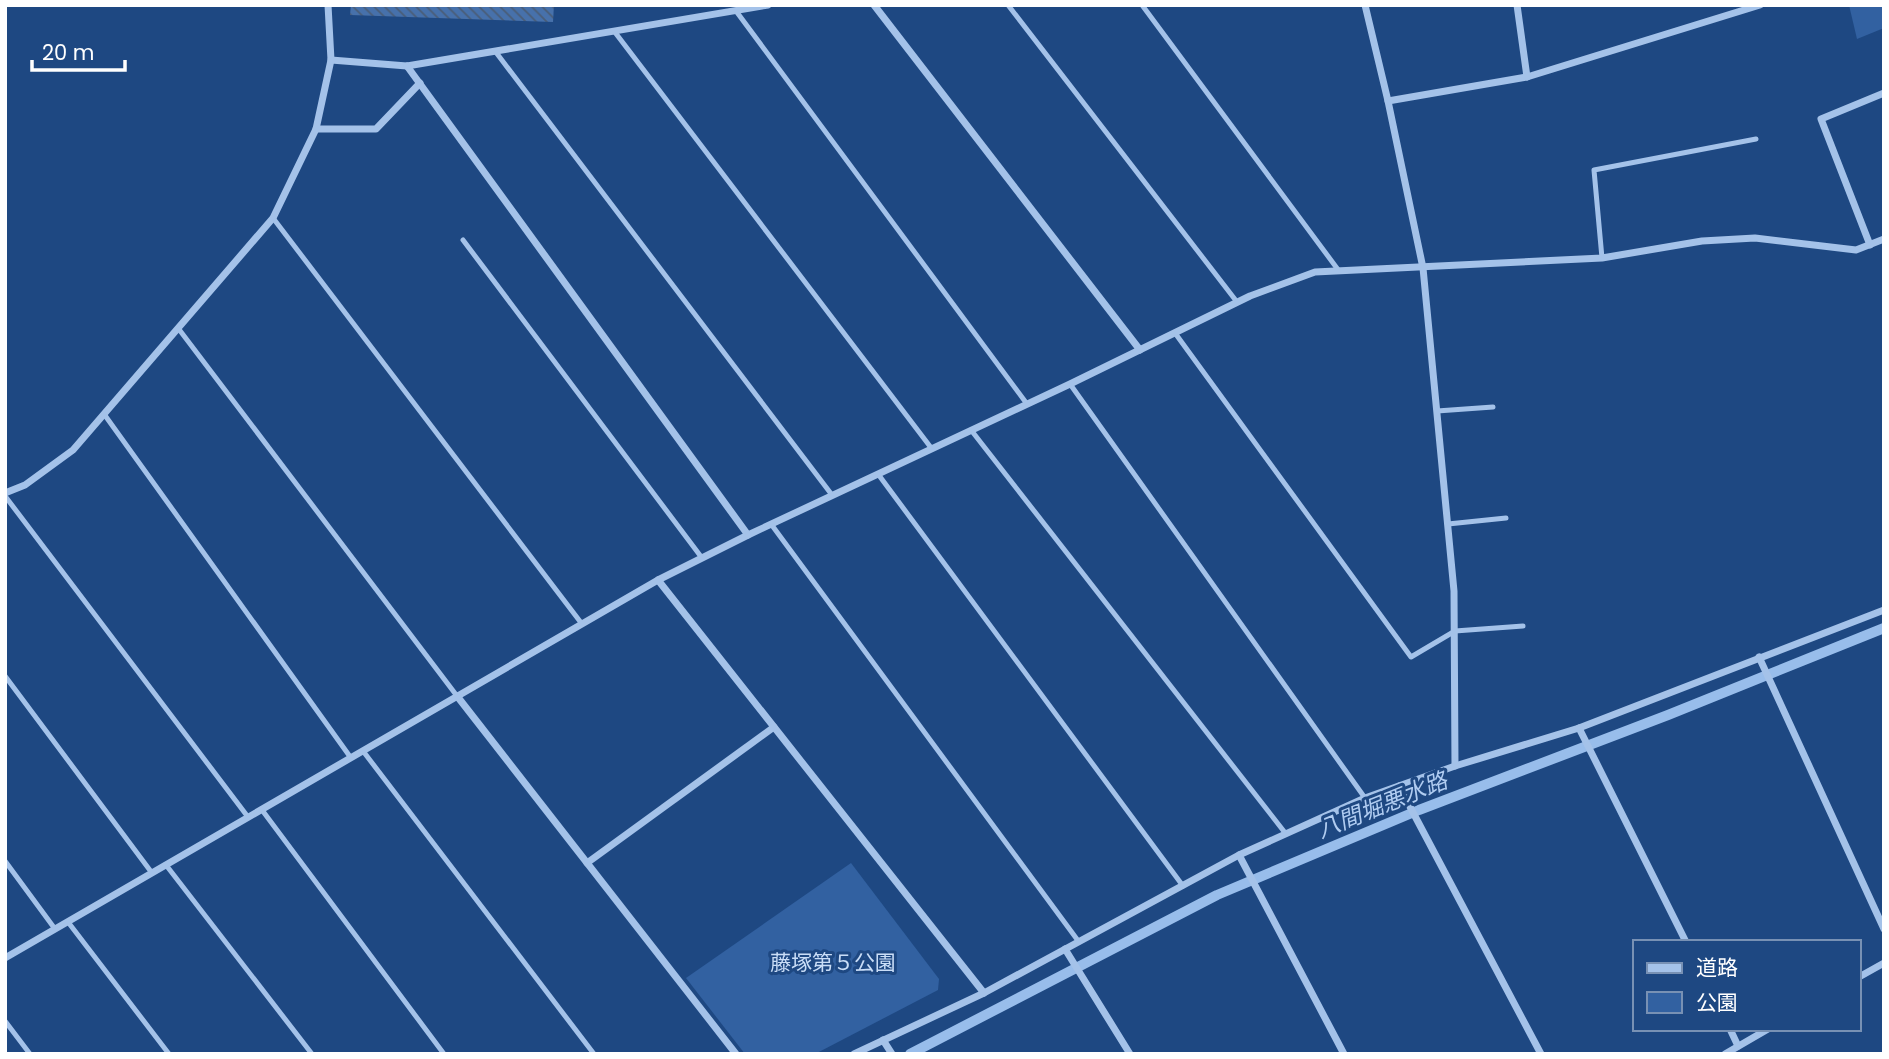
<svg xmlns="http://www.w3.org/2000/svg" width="1889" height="1059" font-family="Poppins,'Noto Sans JP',sans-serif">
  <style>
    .green { fill: #3261a1 }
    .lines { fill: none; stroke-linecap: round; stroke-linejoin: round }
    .stream { stroke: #98bdeb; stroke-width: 10 }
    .building { fill: url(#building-back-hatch) }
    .lane { stroke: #a4c2e9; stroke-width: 5 }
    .street { stroke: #a4c2e9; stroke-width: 7 }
    .labels { text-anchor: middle; stroke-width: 6; stroke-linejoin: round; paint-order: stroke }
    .park-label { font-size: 21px; fill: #c9ddf7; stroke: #1e4882 }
    .water-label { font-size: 23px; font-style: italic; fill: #b0ccf1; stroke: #1e4882 }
  </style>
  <defs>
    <pattern id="building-back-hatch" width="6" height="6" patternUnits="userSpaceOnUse" patternTransform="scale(1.75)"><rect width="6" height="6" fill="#4771ab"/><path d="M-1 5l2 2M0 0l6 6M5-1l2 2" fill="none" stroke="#4a5d77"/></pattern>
  </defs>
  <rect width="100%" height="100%" fill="#1e4882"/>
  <g class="green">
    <polygon points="1849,5 1884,5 1884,28 1857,39"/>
    <polygon points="851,863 939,979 938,990 815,1054 745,1054 686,978"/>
  </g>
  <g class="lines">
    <polyline class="stream" points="910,1054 1217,895 1419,810 1668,715 1884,628"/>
  </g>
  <polygon class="building" points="351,5 554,5 553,22 350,15"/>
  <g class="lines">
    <g class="lane">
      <polyline points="1008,5 1237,302"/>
      <polyline points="1142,5 1339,271"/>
      <polyline points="736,11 1027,404"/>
      <polyline points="614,31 932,449"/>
      <polyline points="495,51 832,495"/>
      <polyline points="273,218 582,624"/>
      <polyline points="463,240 702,558"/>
      <polyline points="1602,258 1594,170 1756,139"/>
      <polyline points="178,328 457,696"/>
      <polyline points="1175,333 1411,657 1455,631 1523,626"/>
      <polyline points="1070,384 1365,798"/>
      <polyline points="1437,411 1493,407"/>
      <polyline points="104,414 351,758"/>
      <polyline points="971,430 1286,834"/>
      <polyline points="878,474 1183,886"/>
      <polyline points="5,496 248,817"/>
      <polyline points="771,524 1079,942"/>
      <polyline points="1448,524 1506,518"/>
      <polyline points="5,676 152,873"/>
      <polyline points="363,751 594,1054"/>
      <polyline points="262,810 444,1054"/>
      <polyline points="5,861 55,929"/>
      <polyline points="166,865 312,1054"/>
      <polyline points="68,922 169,1054"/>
      <polyline points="5,1021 30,1054"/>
    </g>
    <g class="street">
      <polyline points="874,5 1140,350"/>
      <polyline points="1365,5 1388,101 1423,268 1454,591 1455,766"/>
      <polyline points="1517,5 1527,77"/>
      <polyline points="331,60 407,66 768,5"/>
      <polyline points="407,66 748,535"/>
      <polyline points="1388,101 1527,77 1760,5"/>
      <polyline points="316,129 376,129 420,83"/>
      <polyline points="1870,245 1821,119 1884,93"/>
      <polyline points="5,493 25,485 73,450 273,218 316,129 331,60 328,5"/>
      <polyline points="658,580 984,993"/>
      <polyline points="1759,657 1884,929"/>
      <polyline points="457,696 736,1054"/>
      <polyline points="1579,728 1686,942"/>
      <polyline points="1399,786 1541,1054"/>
      <polyline points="1239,855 1344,1054"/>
      <polyline points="587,863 774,727"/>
      <polyline points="1065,949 1130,1054"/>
      <polyline points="5,958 658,580 748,535 1070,384 1250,296 1315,272 1602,258 1702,241 1755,238 1856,250 1884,239"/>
      <polyline points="1859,977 1884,963"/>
      <polyline points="1730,1029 1738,1046"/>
      <polyline points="883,1040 892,1054"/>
      <polyline points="854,1054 984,993 1239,855 1365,798 1455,766 1579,728 1884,610"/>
      <polyline points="1725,1054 1768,1029"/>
    </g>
  </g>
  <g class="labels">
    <g class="park-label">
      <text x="833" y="970">藤塚第５公園</text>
    </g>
    <g class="water-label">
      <text transform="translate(1382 805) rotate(-22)" y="8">八間堀悪水路</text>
    </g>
  </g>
  <rect width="1889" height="1059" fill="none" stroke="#ffffff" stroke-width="14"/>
  <rect x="1633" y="940" width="228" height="91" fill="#1e4882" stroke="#7891b4" stroke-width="2"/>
  <rect x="1647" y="963" width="35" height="10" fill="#a4c2e9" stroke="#7891b4" stroke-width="2"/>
  <text x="1696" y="975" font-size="21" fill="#ffffff">道路</text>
  <rect x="1647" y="992" width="35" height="21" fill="#3261a1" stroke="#7891b4" stroke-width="2"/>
  <text x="1696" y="1010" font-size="21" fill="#ffffff">公園</text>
  <path d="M32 60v10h93v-10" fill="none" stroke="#ffffff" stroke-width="3.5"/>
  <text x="42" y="60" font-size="21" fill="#ffffff" stroke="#1e4882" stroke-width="5" paint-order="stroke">20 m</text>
</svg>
